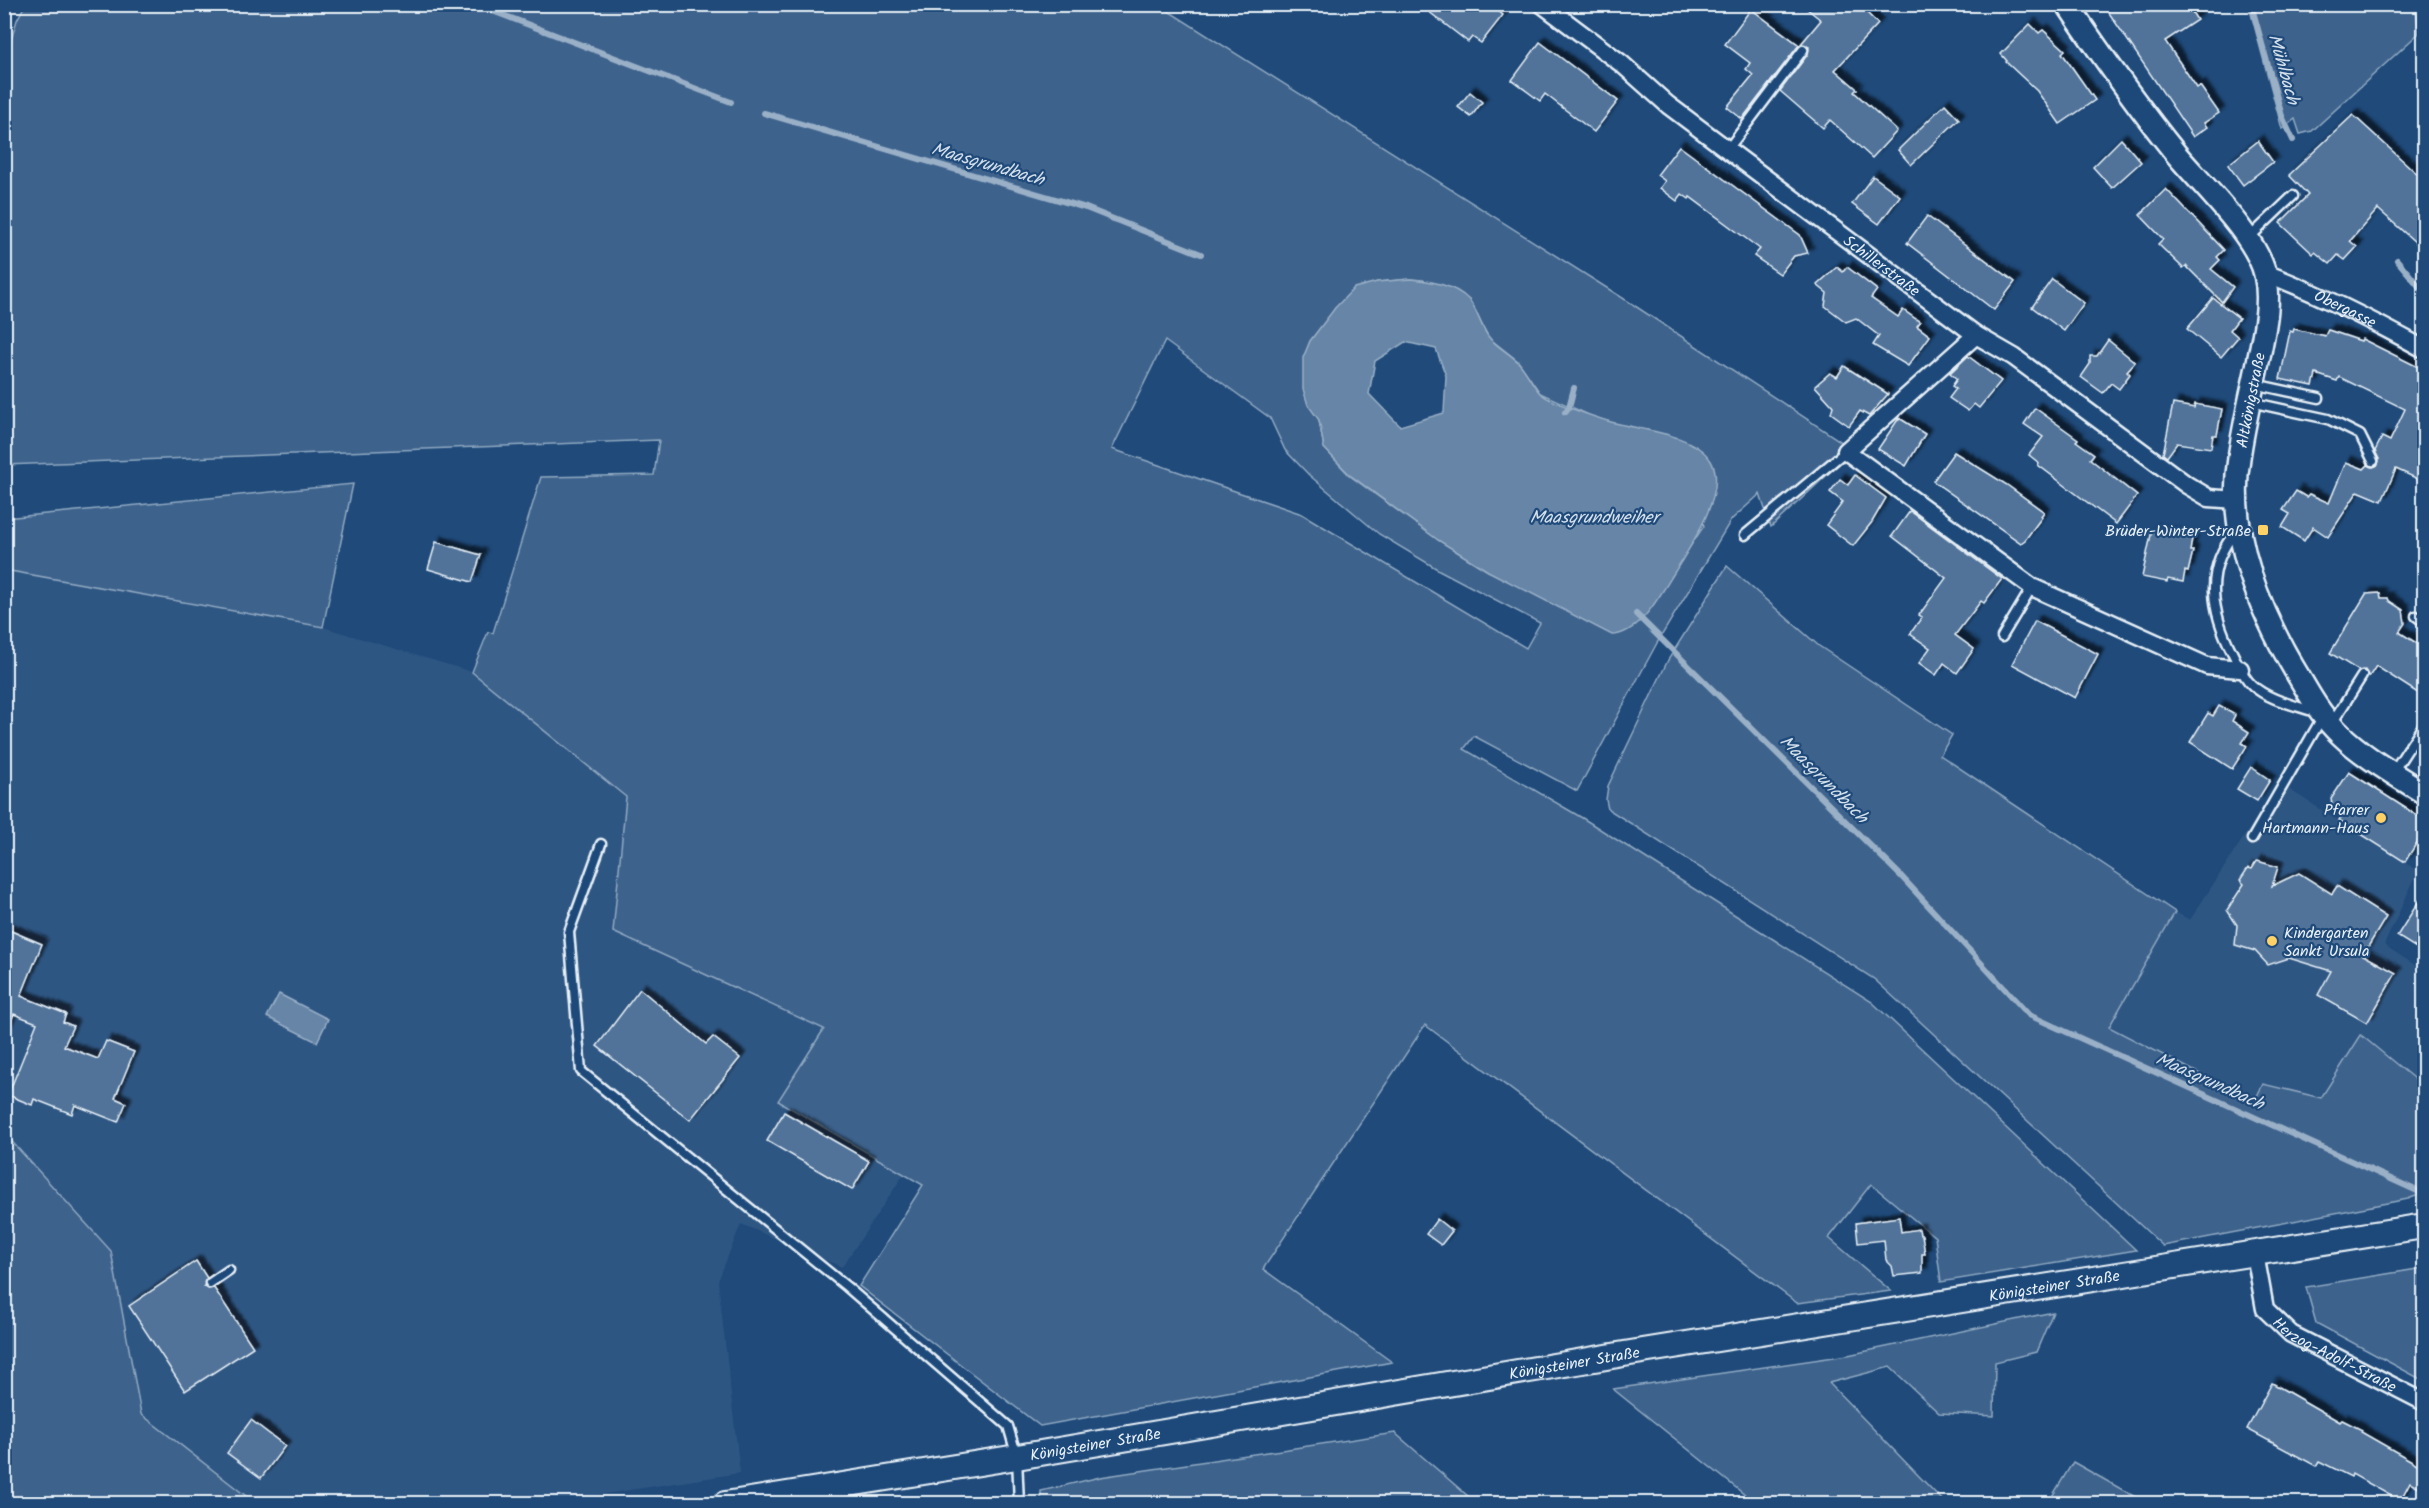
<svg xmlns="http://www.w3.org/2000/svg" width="2429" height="1508" font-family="Kalam,sans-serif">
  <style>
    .built { fill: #2e5683 }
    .green { fill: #3c628c; stroke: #92aac2; stroke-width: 1.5; fill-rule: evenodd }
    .water { fill: #6685a7; stroke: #9ab0c7; stroke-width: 1.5; fill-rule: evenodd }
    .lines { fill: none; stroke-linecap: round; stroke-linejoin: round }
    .stream { stroke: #9ab0c7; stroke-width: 6 }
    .building { fill: #517399; stroke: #e8f1f8; stroke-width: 1.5; filter: url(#shadow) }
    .service-casing { stroke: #e8f1f8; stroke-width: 13 }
    .minor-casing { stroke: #e8f1f8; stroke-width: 21 }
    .tertiary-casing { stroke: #e8f1f8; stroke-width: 26 }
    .secondary-casing { stroke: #e8f1f8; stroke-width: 28 }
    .service { stroke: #1f4a7a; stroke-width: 8 }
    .minor { stroke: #1f4a7a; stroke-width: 16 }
    .tertiary { stroke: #1f4a7a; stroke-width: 21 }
    .secondary { stroke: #1f4a7a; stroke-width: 24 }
    .poi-dot { fill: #ffd166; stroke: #1f4a7a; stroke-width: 2 }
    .labels { text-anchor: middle; stroke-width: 4.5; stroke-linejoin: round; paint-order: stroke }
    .street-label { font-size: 16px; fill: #e8f1f8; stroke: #1f4a7a }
    .poi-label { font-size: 16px; fill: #e8f1f8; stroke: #1f4a7a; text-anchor: end }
    .water-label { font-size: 18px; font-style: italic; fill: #d4e1ec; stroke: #1f4a7a }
  </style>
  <defs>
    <filter id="shadow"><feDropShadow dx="5.5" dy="-5.5" stdDeviation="1.5" flood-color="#0009"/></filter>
  </defs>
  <rect width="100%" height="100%" fill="#1f4a7a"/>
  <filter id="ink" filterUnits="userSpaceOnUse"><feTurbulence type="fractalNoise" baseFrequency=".0167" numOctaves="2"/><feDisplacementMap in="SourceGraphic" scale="12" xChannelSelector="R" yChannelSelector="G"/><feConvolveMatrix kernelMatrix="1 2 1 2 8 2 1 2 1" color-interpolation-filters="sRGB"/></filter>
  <g filter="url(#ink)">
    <g class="built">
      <polygon points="5,570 323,627 472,672 626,797 613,932 824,1029 779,1101 904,1174 842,1267 741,1224 718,1281 740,1473 546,1503 236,1504 144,1430 111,1251 5,1134"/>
      <polygon points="2279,783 2418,871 2384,945 2424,971 2424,1087 2361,1036 2320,1098 2263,1084 2254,1102 2109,1026 2175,912 2190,920"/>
    </g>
    <g class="green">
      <path d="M25,5H1159L1629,302L1854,450L1771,527L1760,494L1731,520L1657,643L1577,791L1474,736L1464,749L1584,819L1872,1002L2136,1250L1941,1282L1935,1237L1871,1184L1829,1238L1891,1291L1797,1303L1425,1025L1263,1269L1392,1362L1040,1426L859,1286L923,1185L778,1101L824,1029L613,932L626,797L472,672L488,632L493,633L541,477L654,475L659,440L5,465L4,64L17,20ZM1410,279L1423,280L1469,300L1489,338L1518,361L1540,393L1589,415L1612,423L1673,437L1704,526L1641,620L1488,571L1438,540L1350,476L1324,448L1319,420L1329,318L1335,308L1377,282ZM1165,341L1270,418L1285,450L1309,475L1379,534L1439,570L1540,623L1526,648L1302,514L1112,449Z"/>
      <polygon points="2246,5 2424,5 2416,10 2419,33 2312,131 2300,134 2295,119 2282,129 2249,6"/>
      <polygon points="353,484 323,627 5,570 5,518"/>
      <polygon points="1727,566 1819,646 1952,735 1940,755 2175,912 2109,1027 2254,1102 2263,1084 2321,1098 2361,1035 2424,1087 2424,1193 2408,1199 2163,1246 1874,979 1608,809 1606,800 1608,786 1668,660"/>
      <polygon points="5,1134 111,1251 141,1414 255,1503 5,1503"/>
      <polygon points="2424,1268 2424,1381 2316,1323 2306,1287"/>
      <polygon points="2053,1312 2036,1352 1995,1362 1994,1416 1939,1413 1890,1367 1829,1383 1945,1503 1755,1503 1613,1389 1848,1355"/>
      <polygon points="1395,1433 1476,1503 1041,1503 1041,1491 1100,1477"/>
      <polygon points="2073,1462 2146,1503 2048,1503"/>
    </g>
    <g class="water">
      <path d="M1410,279C1429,281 1454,284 1469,300C1477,309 1480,325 1488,336C1496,347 1510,353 1519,363C1527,372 1532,384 1540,393C1549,402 1597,418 1611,422C1640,430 1694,433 1711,461C1729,490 1689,549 1674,573C1660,595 1640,634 1612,635L1488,571L1438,540L1350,475L1324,448L1319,420L1308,405L1303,389V358L1310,341L1335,308L1354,288L1377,282ZM1405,342L1436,349L1446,376L1444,413L1400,426L1369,394L1375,361Z"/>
      <polygon points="279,994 328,1019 317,1042 267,1017"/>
    </g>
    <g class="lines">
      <g class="stream">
        <polyline points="474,4 731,102"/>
        <polyline points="2251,4 2282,116 2293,140"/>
        <polyline points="764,113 1086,208 1201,254"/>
        <polyline points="2397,260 2424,292"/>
        <polyline points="1565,412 1569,407 1574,388"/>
        <polyline points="1636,614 1900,875 2029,1015 2424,1194"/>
      </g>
    </g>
    <g class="building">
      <polygon points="1419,4 1489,4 1503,15 1481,43 1472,37 1468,42"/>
      <polygon points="1801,4 1858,4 1878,24 1835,70 1857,89 1854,92 1897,131 1872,158 1830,120 1823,128 1780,91 1808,54 1809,47 1801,44 1821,20"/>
      <polygon points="2103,4 2187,4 2197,20 2165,41 2197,88 2200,86 2219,113 2204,123 2207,127 2193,137"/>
      <polygon points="1751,9 1799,45 1742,119 1727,107 1753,75 1746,69 1750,63 1725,44"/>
      <polygon points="2030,24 2039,33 2043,30 2065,50 2062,53 2095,100 2060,124 2037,91 2006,62 2007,61 2001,54"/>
      <polygon points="1540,42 1618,101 1594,132 1545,94 1540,101 1512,80"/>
      <polygon points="1470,92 1482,102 1471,117 1458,107"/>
      <polygon points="1945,104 1959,119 1911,165 1898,150"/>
      <polygon points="2353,115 2424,180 2424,250 2378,209 2350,241 2357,247 2345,260 2338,255 2330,264 2315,252 2313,254 2280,223 2308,195 2289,175"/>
      <polygon points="2121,139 2141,162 2112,188 2093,167"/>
      <polygon points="2258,141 2273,162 2243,185 2228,165"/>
      <polygon points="1679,146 1800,235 1808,253 1794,256 1780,274 1754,256 1760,249 1690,197 1689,199 1682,194 1677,201 1660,188 1665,181 1657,175"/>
      <polygon points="1873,176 1900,196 1879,224 1852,204"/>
      <polygon points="2166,189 2224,250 2217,257 2220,260 2211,269 2233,287 2222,302 2186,266 2183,268 2158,244 2163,239 2140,215"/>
      <polygon points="1927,216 2015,282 1994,310 1907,243"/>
      <polygon points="1837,267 1843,272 1847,267 1877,290 1871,298 1898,317 1903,310 1920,322 1917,326 1930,336 1908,366 1873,345 1879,336 1856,318 1846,322 1825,306 1827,293 1817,285"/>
      <polygon points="2052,279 2084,303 2064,331 2032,307"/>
      <polygon points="2213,298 2239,318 2230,330 2238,337 2221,357 2187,329"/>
      <polygon points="2294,329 2325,336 2328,330 2361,341 2362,339 2424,370 2424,471 2420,480 2396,469 2382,501 2358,491 2328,537 2313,527 2304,541 2282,527 2290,514 2283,510 2296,491 2306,497 2309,494 2329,503 2346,462 2364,469 2368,465 2373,467 2378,465 2379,459 2375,451 2382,437 2390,441 2405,409 2339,377 2337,381 2316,374 2313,386 2280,379 2290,331 2293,332"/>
      <polygon points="2108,340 2135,362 2127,371 2130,374 2119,389 2111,383 2103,393 2081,377 2090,364 2090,356 2097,356"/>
      <polygon points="1968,356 2001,381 1979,408 1974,404 1968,411 1949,398 1956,389 1952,386 1957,379 1950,373"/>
      <polygon points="1844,366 1888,394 1869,416 1860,411 1849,426 1831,413 1833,406 1815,386 1830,373 1837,377"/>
      <polygon points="2173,404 2194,408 2195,404 2222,409 2217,435 2213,435 2211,448 2177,443 2167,457 2163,454"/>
      <polygon points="2035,408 2078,439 2076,441 2094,454 2090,459 2137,496 2116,524 2038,465 2039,463 2029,455 2043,437 2024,424"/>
      <polygon points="1899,418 1925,434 1906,466 1878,449"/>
      <polygon points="1954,452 2007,485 2044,512 2041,516 2042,517 2025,540 2021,543 1933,481"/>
      <polygon points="1855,475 1886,498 1872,522 1853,546 1826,525 1843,502 1830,492 1840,479 1848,485"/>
      <polygon points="1910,511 2002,579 1984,603 1981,601 1955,635 1974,649 1957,673 1944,663 1936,675 1919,663 1930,648 1910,634 1922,617 1919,615 1946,578 1892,536"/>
      <polygon points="2152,530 2192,538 2190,551 2193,551 2188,572 2185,571 2183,582 2168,579 2167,582 2142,577"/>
      <polygon points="436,542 481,555 472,582 428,569"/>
      <polygon points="2380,593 2381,598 2388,598 2389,601 2403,610 2405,623 2399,632 2424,648 2424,697 2376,666 2369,677 2365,670 2359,671 2330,653 2366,594"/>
      <polygon points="2035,621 2098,654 2075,698 2012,664"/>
      <polygon points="2219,706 2235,715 2232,721 2249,732 2242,743 2247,746 2232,769 2190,742 2208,713 2213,716"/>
      <polygon points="2251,767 2270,780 2257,801 2237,789"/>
      <polygon points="2349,772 2424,820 2424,831 2405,862 2339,820 2342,816 2333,810 2331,799"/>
      <polygon points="2257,861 2278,867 2272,886 2299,873 2332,894 2337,886 2386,917 2363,955 2396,973 2367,1023 2318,995 2331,971 2289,958 2268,965 2255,951 2235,945 2237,925 2227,910 2244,884 2240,880 2248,868 2252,869"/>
      <polygon points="2424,893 2424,953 2397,936"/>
      <polygon points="4,928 42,944 21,996 66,1014 63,1022 73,1026 64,1046 98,1059 106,1041 134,1052 115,1098 126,1103 118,1122 75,1105 72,1114 34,1099 32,1105 8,1095 37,1023 14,1014 4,1035"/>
      <polygon points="640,989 706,1044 713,1037 740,1058 690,1120 597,1046"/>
      <polygon points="784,1112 869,1161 852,1190 767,1141"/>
      <polygon points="1899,1217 1901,1232 1919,1229 1920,1235 1922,1235 1925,1254 1922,1254 1922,1273 1894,1276 1892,1266 1886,1260 1884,1240 1858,1243 1856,1223"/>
      <polygon points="1437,1219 1452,1231 1441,1245 1426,1234"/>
      <polygon points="196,1261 207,1278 204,1286 208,1289 214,1288 253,1347 185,1391 129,1306"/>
      <polygon points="2272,1383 2340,1422 2342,1420 2362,1430 2361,1432 2424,1468 2424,1490 2410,1482 2400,1501 2352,1474 2351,1477 2319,1461 2316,1466 2247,1429"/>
      <polygon points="251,1420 285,1446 261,1478 227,1453"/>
    </g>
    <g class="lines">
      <defs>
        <g id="service">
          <polyline points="1728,149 1803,50"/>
          <polyline points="2248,239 2293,196"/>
          <polyline points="2254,384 2319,398"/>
          <polyline points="2250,402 2328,419 2360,435 2373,461"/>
          <path d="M2237,530C2203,569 2211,612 2233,654C2238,664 2243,677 2252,685C2268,700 2295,705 2315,712"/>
          <polyline points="1745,535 1846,451"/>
          <polyline points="2416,616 2424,622"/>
          <polyline points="2002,637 2032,587"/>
          <polyline points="2331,725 2362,676"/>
          <polyline points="2393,772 2424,724"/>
          <polyline points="2252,839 2323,716"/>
          <polyline points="601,844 569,932 581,1071 847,1287 1008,1426 1017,1457 1019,1504"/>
          <polyline points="210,1283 229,1270"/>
        </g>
        <g id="minor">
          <path id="s1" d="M1542,4L1622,64L1668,105L1792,198L1976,335L2014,357L2187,485L2209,498L2237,500"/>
          <path id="s2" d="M2265,273C2321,294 2373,321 2424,349"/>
          <polyline points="1976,335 1846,451 2032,587 2207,666 2240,669"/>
          <path id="s3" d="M2255,1254L2265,1309L2291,1334L2424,1402"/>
        </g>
        <path id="tertiary" d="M2067,4C2102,56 2138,107 2177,155C2203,186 2256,236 2265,274C2271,300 2265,327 2260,352C2253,388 2244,422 2239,458C2226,536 2262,617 2302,682C2313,701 2324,719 2340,734C2365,758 2396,775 2424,793"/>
        <g id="secondary">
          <path id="s4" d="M725,1504L1017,1457L1624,1354L2424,1226"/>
        </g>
      </defs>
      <use href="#service" class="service-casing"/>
      <use href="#minor" class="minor-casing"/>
      <use href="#tertiary" class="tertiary-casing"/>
      <use href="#secondary" class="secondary-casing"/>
      <use href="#service" class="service"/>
      <use href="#minor" class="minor"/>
      <use href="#tertiary" class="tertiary"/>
      <use href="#secondary" class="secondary"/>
    </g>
  </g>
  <g class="poi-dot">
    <rect x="2257" y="524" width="12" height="12" rx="3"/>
    <circle cx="2381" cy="818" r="6"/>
    <circle cx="2272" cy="941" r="6"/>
  </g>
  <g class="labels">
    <g class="street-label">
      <text dy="6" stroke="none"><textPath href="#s1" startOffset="429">Schillerstraße</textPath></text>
      <text dy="6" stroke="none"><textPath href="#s2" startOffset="88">Obergasse</textPath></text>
      <text transform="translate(2250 400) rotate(-79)" y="6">Altkönigstraße</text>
      <text dy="6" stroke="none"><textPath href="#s4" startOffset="1347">Königsteiner Straße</textPath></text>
      <text dy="6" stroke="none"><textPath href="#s3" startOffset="140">Herzog-Adolf-Straße</textPath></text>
      <text dy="6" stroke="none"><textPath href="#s4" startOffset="861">Königsteiner Straße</textPath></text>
      <text dy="6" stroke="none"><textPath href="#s4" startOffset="375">Königsteiner Straße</textPath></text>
    </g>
    <g class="poi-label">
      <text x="2251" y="536">Brüder-Winter-Straße</text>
      <text x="2369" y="815">Pfarrer<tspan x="2369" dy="18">Hartmann-Haus</tspan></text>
      <text x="2284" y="938" text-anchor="start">Kindergarten<tspan x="2284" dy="18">Sankt Ursula</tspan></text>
    </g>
    <g class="water-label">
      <text transform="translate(2284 69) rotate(74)" y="6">Mühlbach</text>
      <text transform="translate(988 164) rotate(16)" y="6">Maasgrundbach</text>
      <text x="1594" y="523">Maasgrundweiher</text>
      <text transform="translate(1824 779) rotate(45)" y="6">Maasgrundbach</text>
      <text transform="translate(2210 1081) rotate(24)" y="6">Maasgrundbach</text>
    </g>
  </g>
  <rect width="2429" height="1508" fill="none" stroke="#1f4a7a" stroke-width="24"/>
  <rect x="12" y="12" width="2405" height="1484" fill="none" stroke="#e8f1f8" stroke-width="2" filter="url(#ink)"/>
</svg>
